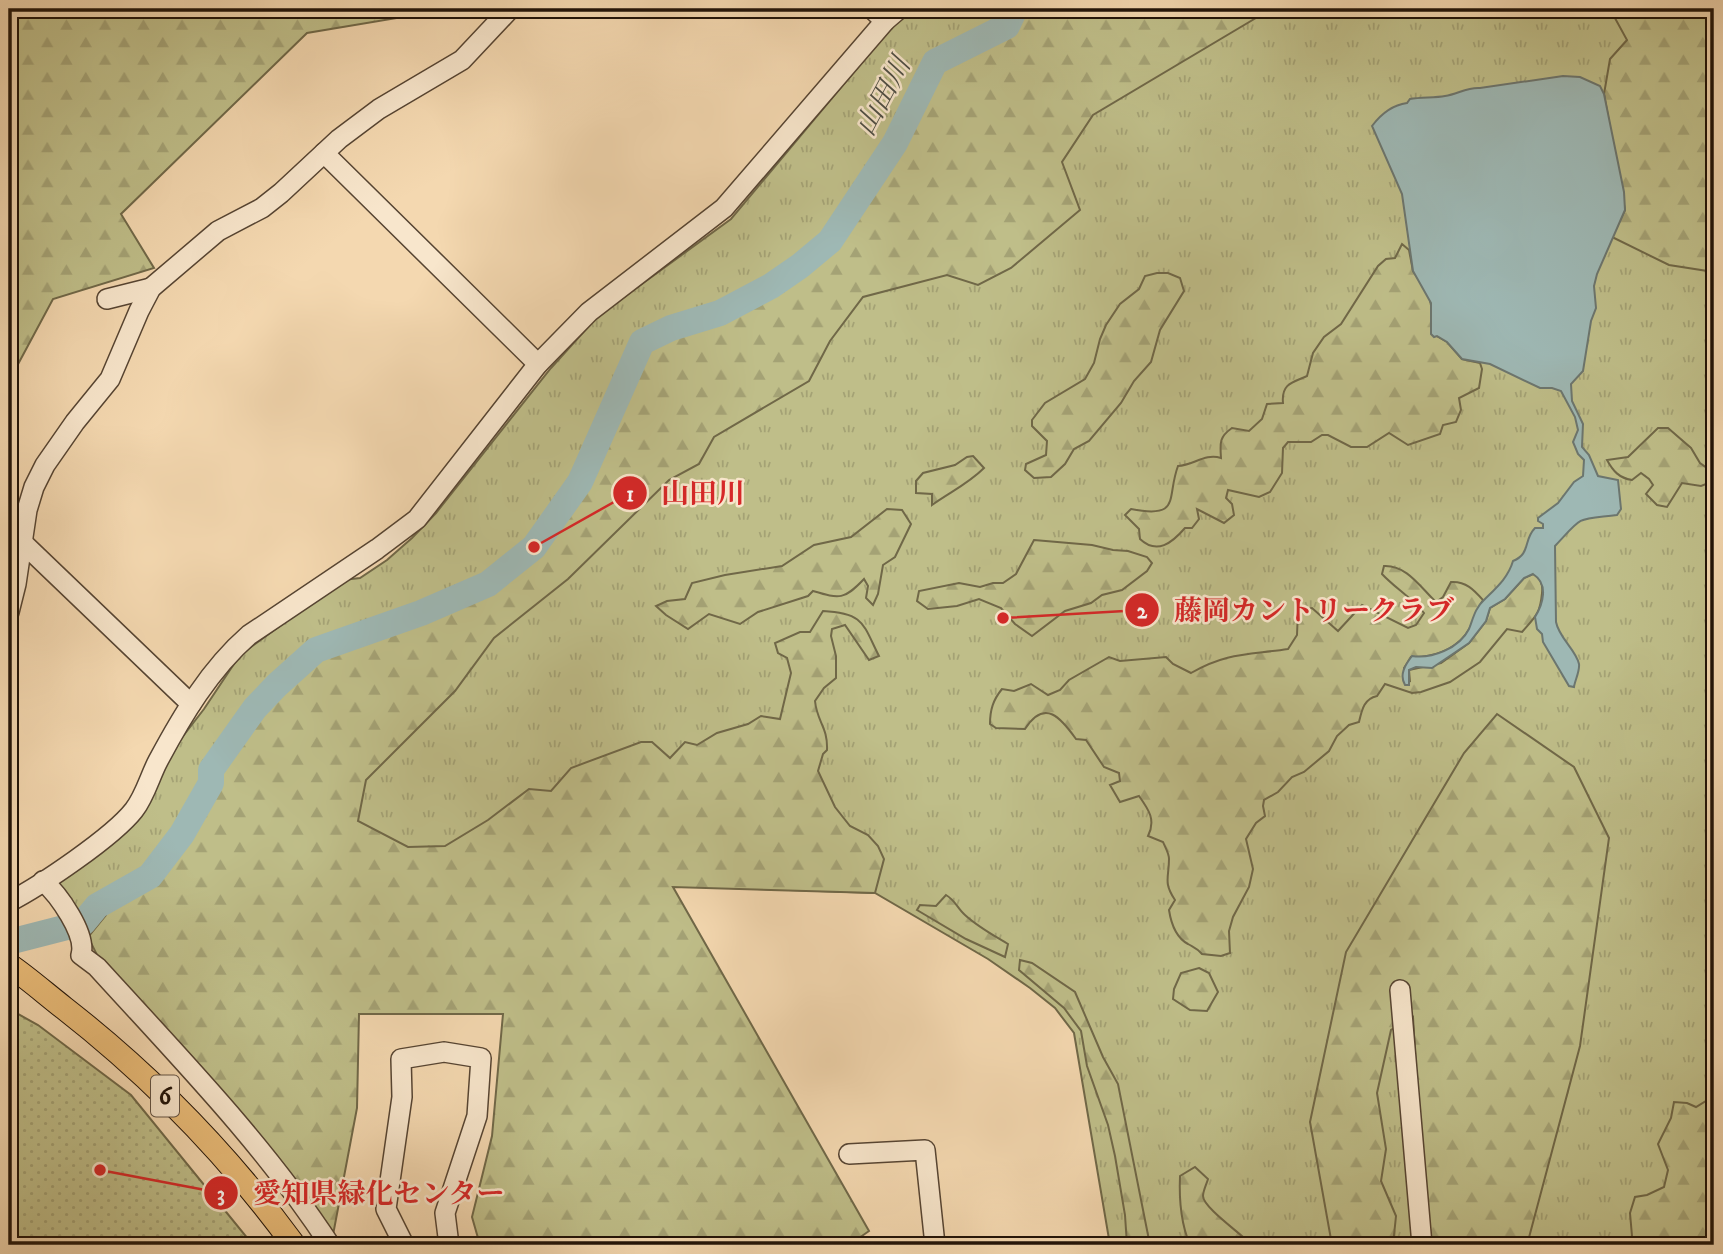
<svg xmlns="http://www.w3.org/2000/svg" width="1723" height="1254" font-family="'IM FELL DW Pica','Noto Serif JP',serif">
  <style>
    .grass { fill: url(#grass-tufts); stroke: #706848; stroke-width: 2 }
    .forest { fill: url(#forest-firs); stroke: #706848; stroke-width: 2 }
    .park { fill: url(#park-dots); stroke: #706848; stroke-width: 2 }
    .water { fill: #9eb8b4; stroke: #6c766f; stroke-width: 2 }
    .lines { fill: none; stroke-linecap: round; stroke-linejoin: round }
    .river { stroke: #9eb8b4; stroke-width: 26 }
    .minor-casing { stroke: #564432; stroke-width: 22 }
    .major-casing { stroke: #211308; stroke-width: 25 }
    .minor { stroke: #f8e6cc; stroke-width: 19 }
    .major { stroke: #eabc78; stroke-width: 23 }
    .labels { text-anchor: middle; stroke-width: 5; stroke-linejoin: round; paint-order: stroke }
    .shield { fill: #f8e6cc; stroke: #625243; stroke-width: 2 }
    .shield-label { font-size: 24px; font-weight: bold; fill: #211308 }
    .water-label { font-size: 28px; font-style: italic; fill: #4d4d44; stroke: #f8e6cc }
    .leader { fill: none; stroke: #d62828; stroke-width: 2.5 }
    .callout-dot { fill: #d62828; stroke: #f8e6cc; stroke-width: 2.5 }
    .mark-label { font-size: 21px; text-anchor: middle; font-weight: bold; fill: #fff }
    .callout-label { font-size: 28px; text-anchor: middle; font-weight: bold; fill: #d62828; stroke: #f8e6cc; stroke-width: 5; stroke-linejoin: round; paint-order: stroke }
  </style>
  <defs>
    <pattern id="grass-tufts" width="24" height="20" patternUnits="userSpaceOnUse" patternTransform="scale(1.75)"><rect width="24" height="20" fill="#bfbe89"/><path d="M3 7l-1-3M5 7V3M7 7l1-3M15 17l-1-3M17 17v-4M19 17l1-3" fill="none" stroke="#a4a275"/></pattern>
    <pattern id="forest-firs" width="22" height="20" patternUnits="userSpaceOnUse" patternTransform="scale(1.75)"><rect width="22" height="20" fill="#bfbe89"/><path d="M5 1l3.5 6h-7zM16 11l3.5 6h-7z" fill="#a4a275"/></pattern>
    <pattern id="park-dots" width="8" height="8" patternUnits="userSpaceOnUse" patternTransform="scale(1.75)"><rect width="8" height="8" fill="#bfbe89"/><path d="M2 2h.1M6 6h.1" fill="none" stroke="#a4a275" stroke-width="1.8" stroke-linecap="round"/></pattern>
  </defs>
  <rect width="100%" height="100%" fill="#f4d8b0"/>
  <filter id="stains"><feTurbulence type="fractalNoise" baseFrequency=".00286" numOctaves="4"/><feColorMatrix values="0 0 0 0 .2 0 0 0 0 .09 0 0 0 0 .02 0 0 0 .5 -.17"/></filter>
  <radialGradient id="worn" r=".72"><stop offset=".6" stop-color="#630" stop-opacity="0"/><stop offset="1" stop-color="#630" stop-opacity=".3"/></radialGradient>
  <polygon class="grass" points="910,9 1714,9 1714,1245 1110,1245 1074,1033 1055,1008 1030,988 988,959 875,893 673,886 88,937 56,881 91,855 204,709 240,655 343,580 360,578 387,560 412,538 436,513 551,368 598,316 731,219 893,25"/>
  <g class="forest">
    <polygon points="9,9 427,9 427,13 307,33 121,214 154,268 53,299 9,381"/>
    <path d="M1024,9H1271L1093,115L1062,162L1080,210L1011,268L978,285L947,275L863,297L830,341L809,381L714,437L699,464L669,480L568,579L494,638L455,691L366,780L358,821L408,847L445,846L488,820L529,789L551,791L571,768L641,742H652L670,758L685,742L697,745L717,733L748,724L761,716L780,719L791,673L787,658L778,653L775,643L800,632H810L823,611C865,613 863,625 879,656L869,660L845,625L832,629L831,636L836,656V678L824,688L815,701C817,722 828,727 827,750L823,754L818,771L835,807L850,826L868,835L878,846L884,859L875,893L673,887L869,1231L849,1245H480L472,1217L492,1136L503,1014H359L357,1108L333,1235L98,957L88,937L106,915L105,911L147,886L182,843L203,802L215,785V769L225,759L277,691L305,667L319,661L325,652L457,604L481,593L531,556L582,492L610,425L630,387L644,349L654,340L669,332L738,309L777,288L847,234L913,116L937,83L940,67L1007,31L1018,13Z"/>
    <polygon points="1610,9 1706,9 1714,34 1714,272 1669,265 1612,237 1625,210 1604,94 1610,59 1627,40"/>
    <path d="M1402,244L1409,250L1413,271L1429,295L1437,336L1447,342L1462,359L1480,363L1482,369L1479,388L1459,398L1461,410L1456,422L1443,425L1440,434L1408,445L1389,433L1367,447H1351L1328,435H1322L1311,442H1288L1283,448L1282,473L1270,492L1259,497L1228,490L1226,498L1232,504L1234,515L1224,523L1197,509L1199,519L1192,528H1185C1172,543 1157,555 1140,539L1139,529L1125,515L1131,509C1182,519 1166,498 1178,466C1194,465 1205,453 1221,458C1220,443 1219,437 1232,428L1249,431L1262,419L1267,404L1283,403C1281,383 1294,382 1307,376L1313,353L1324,337L1341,324L1378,266L1386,259L1395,258Z"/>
    <polygon points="1157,273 1168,273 1180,278 1184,291 1160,330 1151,362 1134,381 1121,403 1089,441 1074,449 1065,464 1051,477 1034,478 1025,470 1026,464 1046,455 1047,441 1032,426 1032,420 1045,403 1085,379 1094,363 1100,339 1106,325 1120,304 1139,289 1145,276"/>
    <path d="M1658,428H1668L1691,448L1700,463L1714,473V481L1701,486L1682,483L1667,507L1657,505L1646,494L1653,485L1649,479L1641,473L1632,480C1619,478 1613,471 1607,460L1628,457Z"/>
    <path d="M973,456L984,468C968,484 950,492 932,505V494L916,493V481L923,473L955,465L967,457Z"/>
    <path d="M887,509L902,510L911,524L895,557L883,565L878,594L873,605L866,598L868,586L864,579C844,600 840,599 813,591L808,596L758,612L740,624L709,614L688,629L666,615L656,606L667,601L685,599L692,583L725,575L782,566L814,545L851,537Z"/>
    <polygon points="1034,540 1092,545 1113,550 1128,551 1147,557 1152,563 1147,571 1122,590 1102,595 1091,603 1065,611 1032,636 1015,624 1001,608 979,599 957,606 928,609 917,601 919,591 959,583 980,587 993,583 1003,583 1016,574"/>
    <path d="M1384,566C1407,565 1420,587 1436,602L1443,597L1451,582C1466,581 1474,590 1483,600C1476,611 1473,625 1466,634C1453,651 1431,658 1411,657L1404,668L1410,682L1409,670L1441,663L1469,643L1486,621L1490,608L1505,599L1524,578L1533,574C1541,579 1543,584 1542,593C1540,614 1536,616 1522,632L1507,629L1480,662L1450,682L1421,692L1412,693L1385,684L1377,696C1364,699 1362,709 1359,722L1349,725L1337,736L1329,751L1304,772L1292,777L1278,792L1264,800L1263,806L1265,816L1256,823L1246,839L1253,869L1249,887L1233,917L1229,931L1230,953L1221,956L1202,954C1197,948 1195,948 1188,944C1175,937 1171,923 1169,910L1175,900C1163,882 1169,878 1169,859C1169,853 1165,847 1163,842L1148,836C1156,820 1149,810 1139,796L1120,802L1110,785L1120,781L1119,773L1104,767L1086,740L1076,739C1061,718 1045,698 1025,729L996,728L990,724C990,710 993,700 1002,689L1014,691L1031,684L1048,695L1060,690L1069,680L1109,657L1120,661L1166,657L1173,664L1191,673C1227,652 1249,655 1288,649L1297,635L1298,610L1312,608L1338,631L1362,605L1408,628L1416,625L1424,613C1412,598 1395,588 1382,574Z"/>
    <polygon points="1497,714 1574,767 1609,838 1580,1046 1527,1245 1431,1245 1418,1104 1413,1017 1391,1030 1377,1093 1386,1149 1381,1181 1396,1216 1393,1245 1332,1245 1310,1122 1346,952 1464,753"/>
    <path d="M946,895C955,900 958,909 965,915C978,927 993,935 1008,944L1005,957L966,939L917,910L920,905L936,906Z"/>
    <polygon points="1020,960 1032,963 1075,992 1103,1057 1118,1084 1150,1245 1127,1245 1125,1215 1115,1156 1108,1125 1087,1066 1081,1031 1064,1008 1019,970"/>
    <polygon points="1199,968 1209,973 1218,992 1207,1011 1190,1010 1173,999 1174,989 1181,973"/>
    <polygon points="1714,1096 1714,1245 1614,1245 1614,1241 1628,1240 1632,1236 1630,1213 1635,1197 1647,1195 1664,1187 1668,1170 1658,1144 1671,1118 1674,1102 1687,1103 1696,1107"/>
    <path d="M1195,1167L1208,1179C1207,1183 1203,1191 1203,1196C1203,1206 1233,1228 1243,1237V1245H1190C1181,1224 1179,1199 1180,1176Z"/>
  </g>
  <polygon class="park" points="9,1009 38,1025 131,1095 253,1245 9,1245"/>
  <path class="water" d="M1563,76L1580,77L1600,86L1604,94L1624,192L1625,210L1597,274L1594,286L1596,308L1591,321L1583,371L1571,384L1572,401L1583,424L1582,447L1589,455L1598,476L1618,480L1621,509L1617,515C1575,520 1584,515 1555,546L1556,622C1559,638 1576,650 1579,664C1580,671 1575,680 1574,687L1569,686L1543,642L1542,634L1537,629L1535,617C1543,604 1549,584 1533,574L1524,578L1505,599L1490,608L1486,621L1469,643L1432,668L1416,667L1409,670V685H1405C1399,675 1405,665 1412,656C1431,659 1459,649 1469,629C1473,619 1475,608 1484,600C1496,588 1508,578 1513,561C1531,554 1523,540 1535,528H1543V524L1538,521V518L1558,503L1574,482L1583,476L1584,460L1578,454L1573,442L1578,430L1575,417L1561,391L1552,388H1540L1490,364L1462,359L1447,342L1437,336L1434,337L1431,334V303L1413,271L1402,194L1372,126C1381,114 1392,105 1407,103L1410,99C1421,97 1435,98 1445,96C1458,94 1467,87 1480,88Z"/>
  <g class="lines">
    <polyline class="river" points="9,942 83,923 97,906 150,876 182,834 211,783 211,770 255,708 277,685 316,650 421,613 488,584 534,547 580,482 642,342 671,328 720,313 771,286 800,266 830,241 895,143 935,62 1007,26 1015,9"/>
    <defs>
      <g id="minor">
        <polyline points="872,9 885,21"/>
        <polyline points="324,153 538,364"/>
        <polyline points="107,299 151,288"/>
        <polyline points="22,542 191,704"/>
        <polyline points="9,612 16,584 27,510 34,487 45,465 75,422 110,379 139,311 151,288 218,231 262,208 281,193 339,139 379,109 462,60 510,9"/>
        <path d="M43,881C58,894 87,934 81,955L97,967C178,1056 264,1144 330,1245"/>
        <path d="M9,902C40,886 113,837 134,810C145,796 150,776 158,761C182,716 210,669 249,635L377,549L417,519L538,364L589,312L724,208L885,21L899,9"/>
        <polyline points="1400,990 1422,1245"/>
        <polyline points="849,1154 925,1150 935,1245"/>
        <polyline points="404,1245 386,1209 402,1097 401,1059 444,1052 481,1058 477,1116 445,1213 449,1245"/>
      </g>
      <path id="major" d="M9,965C28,978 46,994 64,1008C151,1076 229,1156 294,1245"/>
    </defs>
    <use href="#minor" class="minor-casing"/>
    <use href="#major" class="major-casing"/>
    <use href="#minor" class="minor"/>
    <use href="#major" class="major"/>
  </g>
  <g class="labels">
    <rect class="shield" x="151" y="1075.5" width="28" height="41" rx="5"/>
    <g class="shield-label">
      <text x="165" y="1104">6</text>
    </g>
    <g class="water-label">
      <text transform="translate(882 96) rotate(-62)" y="10">山田川</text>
    </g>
  </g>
  <path class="leader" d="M534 547L630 493M1003 618L1142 610M100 1170L221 1193"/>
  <g class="callout-dot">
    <circle cx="534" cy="547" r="7"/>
    <circle cx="1003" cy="618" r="7"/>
    <circle cx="100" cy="1170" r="7"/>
    <circle cx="630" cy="493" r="18"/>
    <circle cx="1142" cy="610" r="18"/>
    <circle cx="221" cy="1193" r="18"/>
  </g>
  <g class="mark-label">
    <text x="630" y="501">1</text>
    <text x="1142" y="618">2</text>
    <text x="221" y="1201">3</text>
  </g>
  <g class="callout-label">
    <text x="703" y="503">山田川</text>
    <text x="1314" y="620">藤岡カントリークラブ</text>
    <text x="379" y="1203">愛知県緑化センター</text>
  </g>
  <rect width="1723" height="1254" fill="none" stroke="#f4d8b0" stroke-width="35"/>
  <rect x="10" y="10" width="1702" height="1233" fill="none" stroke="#211308" stroke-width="3.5"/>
  <rect x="18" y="18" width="1688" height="1219" fill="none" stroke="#211308" stroke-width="2"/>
  <rect width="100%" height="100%" filter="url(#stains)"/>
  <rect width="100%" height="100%" fill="url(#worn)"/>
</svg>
